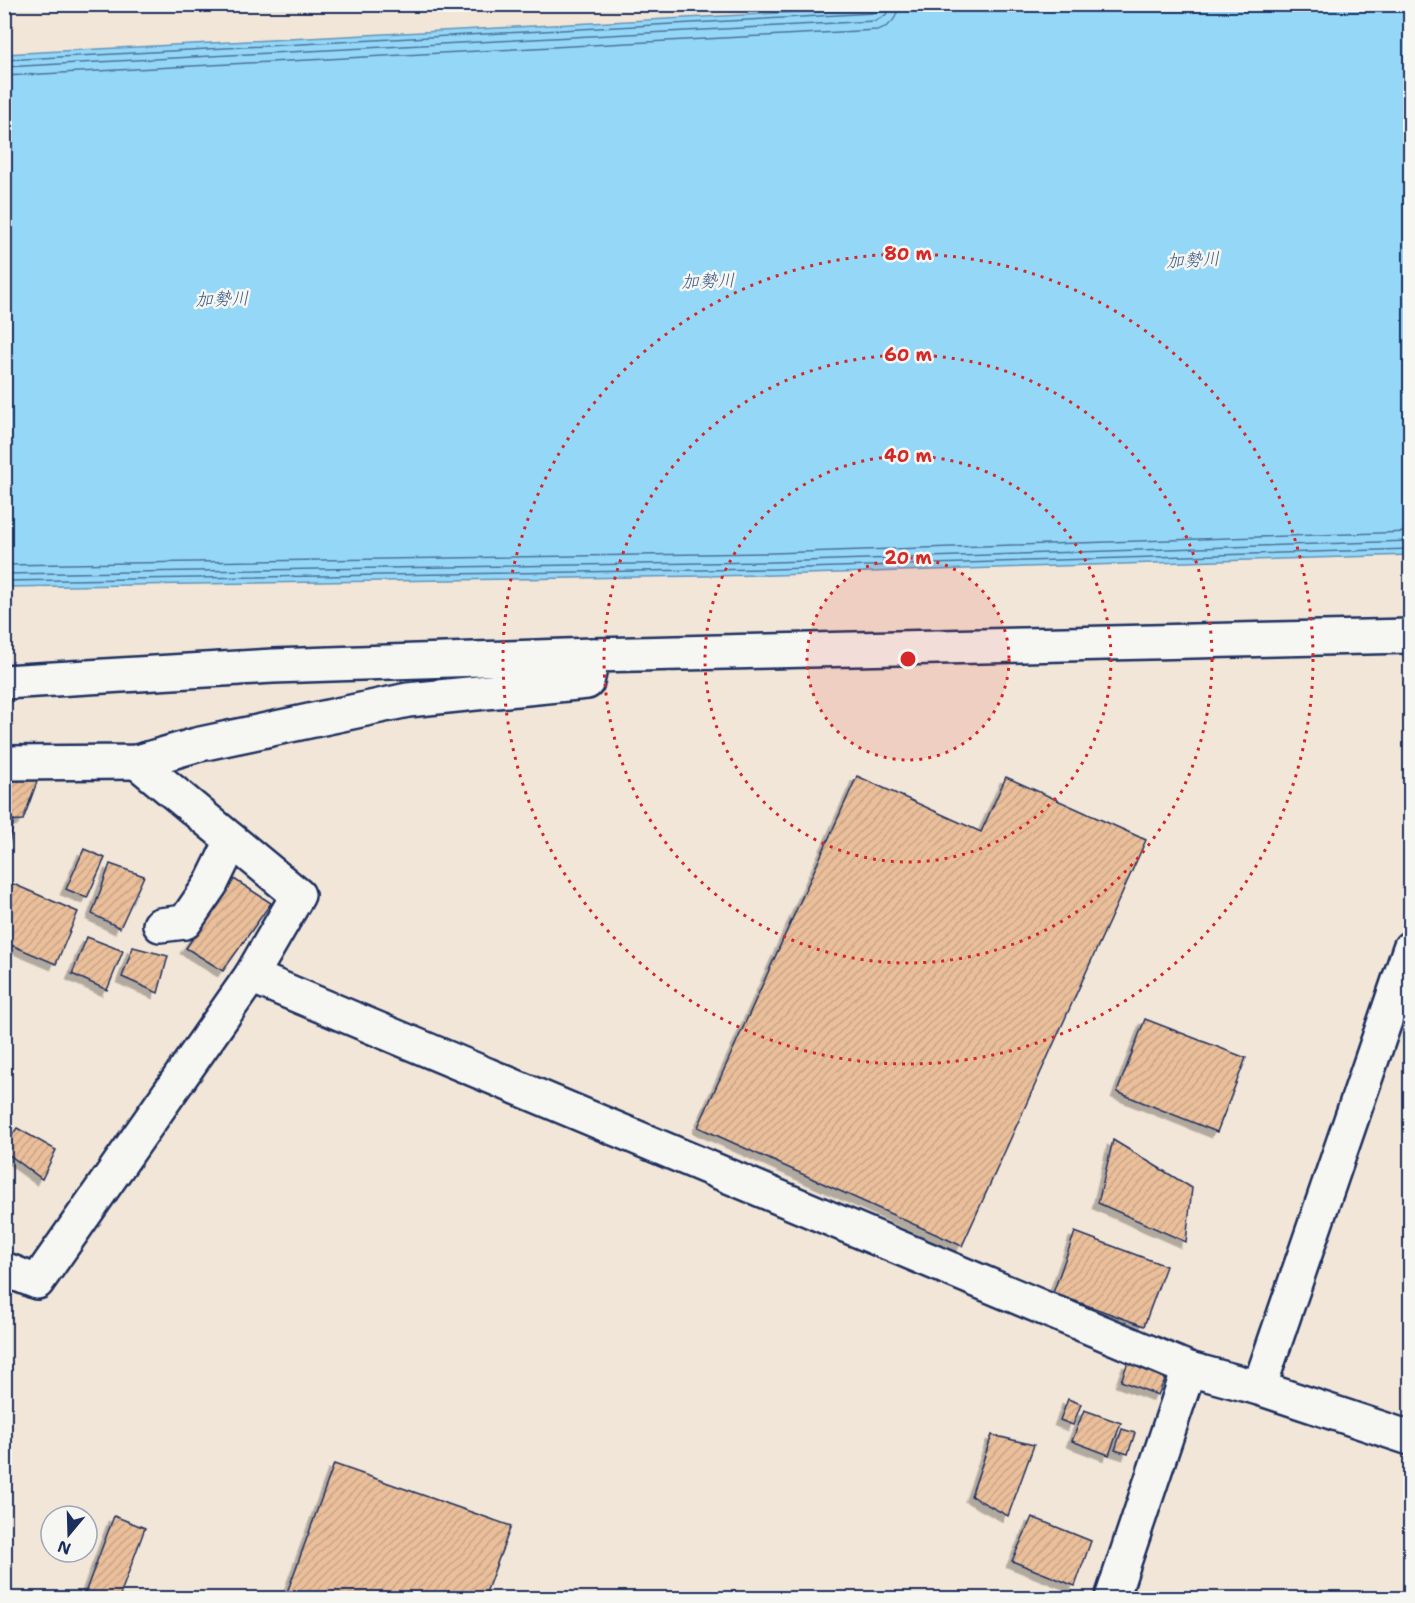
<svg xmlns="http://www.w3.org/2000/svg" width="1415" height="1603" font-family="'Shantell Sans','Klee One',sans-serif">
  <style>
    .water { fill: #95d7f7; stroke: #6494ba; stroke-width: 1.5 }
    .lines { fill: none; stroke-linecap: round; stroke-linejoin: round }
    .shore { stroke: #4c729b; stroke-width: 1.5 }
    .building { fill: url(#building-hatch); stroke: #1b2f5e; stroke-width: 1.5; filter: url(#shadow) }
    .minor-casing { stroke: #1b2f5e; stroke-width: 38 }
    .minor { stroke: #f6f6f2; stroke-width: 33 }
    .ring { fill: none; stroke: #d62828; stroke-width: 3; stroke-dasharray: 3 6 }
    .labels { text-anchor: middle; stroke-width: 5; stroke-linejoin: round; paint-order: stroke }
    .water-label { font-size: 18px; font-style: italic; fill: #3a5984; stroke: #f6f6f2 }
    .centre { fill: #d62828; stroke: #f6f6f2; stroke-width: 3 }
    .ring-label { font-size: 18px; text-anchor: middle; font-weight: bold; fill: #d62828; stroke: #f6f6f2; stroke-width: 5; stroke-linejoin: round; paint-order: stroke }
  </style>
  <defs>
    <pattern id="building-hatch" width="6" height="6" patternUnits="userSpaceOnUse" patternTransform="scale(1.5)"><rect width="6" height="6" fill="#eabf9a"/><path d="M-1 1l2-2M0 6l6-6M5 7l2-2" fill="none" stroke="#c8a487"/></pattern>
    <filter id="shadow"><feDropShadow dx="-5.5" dy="5.5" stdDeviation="0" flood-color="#0004"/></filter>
  </defs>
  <rect width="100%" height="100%" fill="#f2e6d8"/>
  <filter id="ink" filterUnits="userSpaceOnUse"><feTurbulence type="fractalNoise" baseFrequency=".0167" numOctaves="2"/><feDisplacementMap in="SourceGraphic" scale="12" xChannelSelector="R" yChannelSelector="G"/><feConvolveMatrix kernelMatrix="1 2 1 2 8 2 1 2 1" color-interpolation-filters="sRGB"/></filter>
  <g filter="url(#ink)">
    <polygon class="water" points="930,5 1410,5 1410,555 774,575 5,587 5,54"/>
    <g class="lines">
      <g class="shore">
        <polyline points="4,60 875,13 880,11 882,4"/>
        <polyline points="4,67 875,21 886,15 889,4"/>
        <path d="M4,76L877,30C890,27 898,18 898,4"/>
        <polyline points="4,565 773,553 1410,532"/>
        <polyline points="4,574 774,562 1410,541"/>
        <polyline points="4,581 774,569 1410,549"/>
      </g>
    </g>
    <g class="building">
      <polygon points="857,776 981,832 1006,777 1146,840 962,1246 698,1127"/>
      <polygon points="38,779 23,820 4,821 4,781"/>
      <polygon points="14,820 4,864 4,821"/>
      <polygon points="84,849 105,858 87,898 66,889"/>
      <polygon points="110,864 144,876 120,928 92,914"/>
      <polygon points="234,879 271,903 223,971 186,948"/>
      <polygon points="11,883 78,912 56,964 4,942 4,898"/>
      <polygon points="87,937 123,951 107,990 72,974"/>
      <polygon points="133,947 168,956 158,993 122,977"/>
      <polygon points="1145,1019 1246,1058 1217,1132 1117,1092"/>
      <polygon points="17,1128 56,1150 42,1179 4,1151 4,1147"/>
      <polygon points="1113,1140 1192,1188 1186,1242 1098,1203"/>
      <polygon points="1075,1232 1166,1266 1144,1326 1053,1293"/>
      <polygon points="1128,1362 1166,1377 1158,1395 1121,1381"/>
      <polygon points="1068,1399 1081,1404 1073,1425 1060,1420"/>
      <polygon points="1084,1410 1121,1423 1109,1455 1072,1441"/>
      <polygon points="1122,1429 1135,1433 1128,1454 1115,1450"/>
      <polygon points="992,1435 1034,1445 1008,1516 971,1496"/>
      <polygon points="334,1464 511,1526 484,1598 285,1598"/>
      <polygon points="114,1516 145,1528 119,1598 83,1598"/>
      <polygon points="1032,1517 1091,1541 1075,1586 1012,1561"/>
    </g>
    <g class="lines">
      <defs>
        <g id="minor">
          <polyline points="4,682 273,666 593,655"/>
          <polyline points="4,763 137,762 196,745 408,700 587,682 593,655 1410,636"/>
          <polyline points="160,925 185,922 211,884 232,841"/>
          <polyline points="251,976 1189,1369 1259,1388 1410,1438"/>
          <polyline points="4,1269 37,1282 251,976 298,895 137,762"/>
          <polyline points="1259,1388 1410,948"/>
          <polyline points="1112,1598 1189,1369"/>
        </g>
      </defs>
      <use href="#minor" class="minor-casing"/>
      <use href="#minor" class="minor"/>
    </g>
  </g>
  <circle cx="908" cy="659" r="101" fill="#d62828" fill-opacity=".12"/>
  <g class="ring">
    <circle cx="908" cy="659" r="101"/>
    <circle cx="908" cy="659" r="203"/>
    <circle cx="908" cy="659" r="304"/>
    <circle cx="908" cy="659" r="405"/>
  </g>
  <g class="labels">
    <g class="water-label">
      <text transform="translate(1193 260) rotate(-3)" y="6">加勢川</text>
      <text transform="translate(708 281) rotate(-2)" y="6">加勢川</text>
      <text transform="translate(222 299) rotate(-2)" y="6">加勢川</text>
    </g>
  </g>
  <circle cx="908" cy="659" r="9" class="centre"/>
  <g class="ring-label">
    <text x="908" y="260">80 m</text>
    <text x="908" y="361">60 m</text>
    <text x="908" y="462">40 m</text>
    <text x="908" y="564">20 m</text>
  </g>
  <rect width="1415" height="1603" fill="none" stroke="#f6f6f2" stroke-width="24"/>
  <rect x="12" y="12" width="1391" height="1579" fill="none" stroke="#1b2f5e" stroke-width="2" filter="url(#ink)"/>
  <g transform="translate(69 1534) rotate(199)"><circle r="28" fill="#f6f6f2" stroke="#9ea6b7" stroke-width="1.5"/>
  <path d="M0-4.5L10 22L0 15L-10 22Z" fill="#1b2f5e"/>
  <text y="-9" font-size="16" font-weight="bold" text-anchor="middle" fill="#1b2f5e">N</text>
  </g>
</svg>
